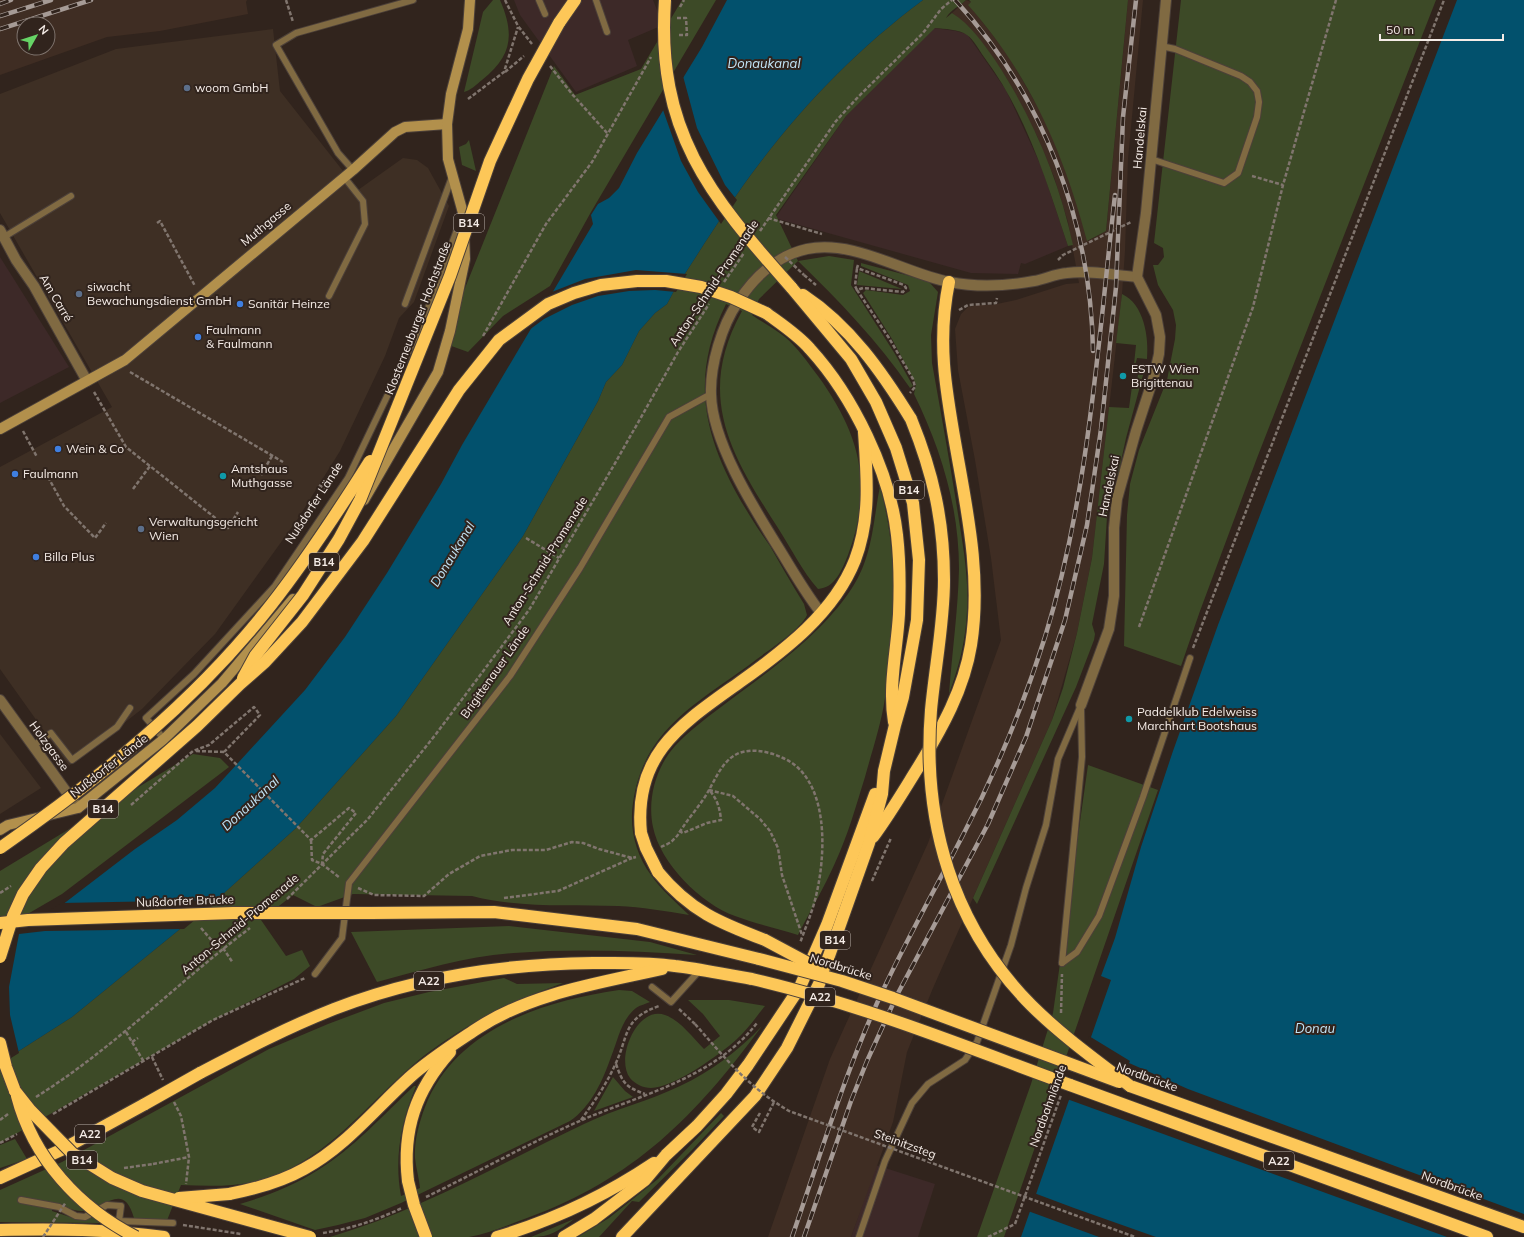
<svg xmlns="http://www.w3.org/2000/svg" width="1524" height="1237" font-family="Mulish,sans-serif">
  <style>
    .commercial { fill: #3e2f24 }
    .industrial { fill: #3d2928 }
    .built { fill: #3f2d23; fill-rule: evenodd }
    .green { fill: #3d4a27 }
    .water { fill: #02516d }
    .pier { fill: #31241d }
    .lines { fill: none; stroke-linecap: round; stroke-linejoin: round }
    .lane-casing { stroke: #4c4039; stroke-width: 8 }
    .street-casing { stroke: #4c4039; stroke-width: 12 }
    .secondary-casing { stroke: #4c4039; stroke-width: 12 }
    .highway-casing { stroke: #4c4039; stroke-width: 14 }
    .path { stroke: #80756e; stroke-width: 2.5; stroke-dasharray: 4 2; stroke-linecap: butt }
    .lane { stroke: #806a42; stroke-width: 6 }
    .street { stroke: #806a42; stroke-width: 10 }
    .secondary { stroke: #b2904c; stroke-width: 10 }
    .highway { stroke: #fdc758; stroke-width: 12 }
    .rail-casing { stroke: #a69b96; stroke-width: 4.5 }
    .rail { stroke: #31241d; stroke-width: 3; stroke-dasharray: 9; stroke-linecap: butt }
    .highway-bridge-casing { stroke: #4c4039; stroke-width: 14; stroke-linecap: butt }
    .path-bridge { stroke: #80756e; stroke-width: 2.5; stroke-dasharray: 4 2; stroke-linecap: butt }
    .highway-bridge { stroke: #fdc758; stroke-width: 12 }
    .service-dot { fill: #5c6f8a; stroke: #31241d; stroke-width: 1.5 }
    .shop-dot { fill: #3f7fe0; stroke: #31241d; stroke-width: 1.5 }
    .culture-dot { fill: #0f9aa8; stroke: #31241d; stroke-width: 1.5 }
    .labels { text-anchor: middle; stroke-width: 4; stroke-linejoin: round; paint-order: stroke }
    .shield { fill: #31241d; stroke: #bab0aa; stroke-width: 1 }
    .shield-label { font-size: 11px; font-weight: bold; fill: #f5ece7 }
    .poi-label { font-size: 12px; fill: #f5ece7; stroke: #31241d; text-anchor: start }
    .street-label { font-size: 12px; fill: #f5ece7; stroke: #31241d }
    .water-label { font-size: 13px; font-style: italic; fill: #c2e5f7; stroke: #31241d }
  </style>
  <rect width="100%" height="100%" fill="#31241d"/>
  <g class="commercial">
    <polygon points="273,29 280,91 358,190 403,158 417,160 428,168 449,206 414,302 399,318 385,356 340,451 297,520 215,634 142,709 69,766 0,669 0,467 112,407 0,213 0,94 116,49"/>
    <polygon points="0,734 41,788 0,814"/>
  </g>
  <g class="industrial">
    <polygon points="514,0 653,0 663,25 628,40 637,66 576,92 520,15"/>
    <polygon points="934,28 956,31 967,34 1006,90 1042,168 1068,246 1025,264 1021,263 1018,274 971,273 778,219 776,217 846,116"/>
    <polygon points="0,257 69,367 0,403"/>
    <polygon points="876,1165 935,1184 918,1237 851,1237"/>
  </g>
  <g class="built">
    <path d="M0,0H247L246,2L248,14L160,31L107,37L0,75ZM24,24H48V48H24Z"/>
    <polygon points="966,0 971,2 969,5 1007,53 1047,123 1074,191 1088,241 1106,231 1128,0 1143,0 1128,159 1125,251 1122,294 1092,558 1077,633 1052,720 933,988 907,1052 893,1122 851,1237 768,1237 830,1059 928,843 1001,640 991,558 975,460 958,370 955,329 961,314 968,307 977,305 992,305 1016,300 1066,284 1079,283 1068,222 1054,177 1037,136 1007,79 986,48 969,27 952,13"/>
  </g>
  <g class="green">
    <path d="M493,0H500C515,35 512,56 482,80C477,84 470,91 464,92L483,12Z"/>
    <polygon points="682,0 716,0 591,212 550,286 503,316 468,352 443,343 554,66 575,95 641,69"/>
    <path d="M923,0H966C959,7 951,9 946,18L952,13C970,24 983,43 995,60C1032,116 1059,179 1073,245L1068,246C1046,180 1026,113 984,57C979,50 974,40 967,35C959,29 944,29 935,28L846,116L776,215L798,261L829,256L854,260L851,285L895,354L913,386L910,388C878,341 839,301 798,261L759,299L752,315C762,322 775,329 785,337C798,348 808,363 818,376C860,434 874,486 848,555C842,570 835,588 818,589C802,571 791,548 778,528C731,455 695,396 742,311L726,304C687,382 706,445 750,516C756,526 763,536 770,546C781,565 792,585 804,604L807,615C801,629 769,650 757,659C701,702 644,726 633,803C629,828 636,855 651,875C661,890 676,902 689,915C665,911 642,907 618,906C572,905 516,908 472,896L353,894L317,907L293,895L261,920L286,956L302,950L310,966L294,979L213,1020L0,1143V1063L72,1017L223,894L296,828L396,716L523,536L598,401L606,382L622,365L639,331L655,313L667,304L676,287C703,247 729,203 759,164C805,103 861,46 923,0Z"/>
    <path d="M969,0H1128L1106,231L1087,241C1064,153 1029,73 968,5L971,2Z"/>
    <polygon points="1181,0 1436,0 1257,458 1200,611 1181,666 1124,646 1127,515 1130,484 1139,450 1167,380 1175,339 1176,325 1173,310 1158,285 1153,265 1158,265 1164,257 1163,248 1154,243"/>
    <polygon points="469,140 476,171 462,165 459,147 466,144"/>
    <path d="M861,263L925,280L930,283L938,292L931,335L932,363C941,413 950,463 958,514C963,546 969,578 967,611C966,639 959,667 949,694C952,652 958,611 959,569C959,507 941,449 914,394L916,384L892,339L863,293L866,290L903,295L910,291L908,285L861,266Z"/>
    <polygon points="859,271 902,289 857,285"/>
    <path d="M1122,294C1144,304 1149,337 1147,359L1137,358L1133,374L1136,345L1116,343Z"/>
    <polygon points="1141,363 1146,364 1126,438 1118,475 1109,485 1104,564 1092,624 1095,634 1094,640 1076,687 977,904 973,898 1052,720 1063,688 1077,633 1092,558 1109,407 1129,408 1133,379 1137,379"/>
    <path d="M880,486C898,554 898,630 885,698C881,725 872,751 865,777C856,806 848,835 835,863C824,888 810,911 798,935C777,928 756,924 735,916C701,904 660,863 653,827C647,799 656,767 675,746C689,731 705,719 721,707C767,672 820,637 852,588C873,556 873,521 880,486Z"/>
    <polygon points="193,754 220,758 229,767 62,894 0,930 0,871"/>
    <polygon points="1088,765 1158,790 1004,1237 977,1237 1031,1084 1053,1013"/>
    <path d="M509,926L650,942L697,955C636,951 575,948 514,953C468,956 422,970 377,982L351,932Z"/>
    <path d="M504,978L517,984L563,983C515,1000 471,1021 429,1052C372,1095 328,1165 254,1182C230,1187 205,1186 181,1185L166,1223L134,1218C123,1180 105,1210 82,1211C71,1211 62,1205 52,1202V1211L79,1220L94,1217L102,1223L0,1222V1190L62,1162L269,1049L328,1024L384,1003L429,992Z"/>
    <path d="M619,990L632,991L650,1002C646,1004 640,1005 636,1008C621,1020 618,1040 611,1057C603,1080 591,1107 570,1121L401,1203L365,1218L338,1225L315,1230L240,1204C267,1196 293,1186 318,1170C354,1148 383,1115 414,1086H416C401,1122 394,1158 401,1196L420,1188C419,1178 416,1168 415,1158C414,1141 419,1123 425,1107C455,1029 543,1001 619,990Z"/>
    <path d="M688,1000H729L765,1006C756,1017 748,1029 737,1039C721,1054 673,1088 651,1088C643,1088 635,1084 630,1078C615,1059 637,1005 665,1015C680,1020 693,1038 704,1049L720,1036L703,1014Z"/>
    <path d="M762,1026C696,1116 634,1179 527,1218C508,1225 489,1233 469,1237C456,1237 440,1237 427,1237C395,1237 362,1237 330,1237C419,1211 500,1164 584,1124C615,1109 649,1101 680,1086C712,1071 738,1051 762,1026Z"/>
    <polygon points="613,1077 625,1091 633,1097 594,1111"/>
    <polygon points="721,1113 724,1116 692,1150 639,1202 632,1201 599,1237 578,1237 609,1218 658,1179"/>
    <polygon points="15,1139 27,1159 0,1168 0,1145"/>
    <path d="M574,1219C558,1231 551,1237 531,1237Z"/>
  </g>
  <g class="water">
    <path d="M727,0H923C861,46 805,103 759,164C729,203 703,247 676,287L667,304L655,313L639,331L622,365L606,382L598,401L523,536L396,716L296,828L223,894L72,1017L0,1063L2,944L62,905L135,849L177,820L215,788L305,690L345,637L387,573L441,484L462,445L593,224L591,215L598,204L609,198L619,188L637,153L702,47Z"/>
    <polygon points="1457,0 1524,0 1524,1237 1021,1237 1111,980 1101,976 1115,938 1141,847 1173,751 1218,625"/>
  </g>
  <g class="pier">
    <polygon points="683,76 697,128 725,185 737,200 721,224 698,192 681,161 663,110"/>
    <polygon points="636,270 687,274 676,292 655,290 629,291 598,296 572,305 544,319 525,333 549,293 585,279"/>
    <polygon points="219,900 184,929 45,931 19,934 9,987 10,1015 19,1053 0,1065 0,943 61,903"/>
    <polygon points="1089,1036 1130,1061 1129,1063 1188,1089 1524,1214 1524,1237 1447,1237 1067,1099"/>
    <polygon points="1034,1193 1074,1208 1156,1237 1099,1237 1028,1211"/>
  </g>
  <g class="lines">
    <defs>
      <g id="lane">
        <polyline points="539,0 545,14"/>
        <polyline points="596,0 607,32"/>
        <polyline points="1151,159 1224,183 1238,173 1257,117 1259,102 1257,91 1250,82 1241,76 1175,49 1161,46"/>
        <polyline points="353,170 338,153 276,45 296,33 413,0"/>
        <polyline points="4,237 71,196"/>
        <polyline points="329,296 365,224 363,201 344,177"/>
        <polyline points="405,304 452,177"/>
        <polyline points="164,739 146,718 194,674 275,586 348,478 424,319 461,219"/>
        <polyline points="33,746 51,733 72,760 117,727 130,708"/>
        <polyline points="1062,963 1077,952 1099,916 1143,797 1190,658"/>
        <polyline points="1062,963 1082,757 1081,707"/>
        <polyline points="315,974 342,938 349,883 510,676 580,568 669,417 711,394"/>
        <polyline points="652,987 671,1002 700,970"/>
        <polyline points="21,1200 59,1207 76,1216 85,1217 107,1205 121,1206 119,1221 173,1223"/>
        <polyline points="859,1237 885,1161 912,1103 928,1084 965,1060 977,1042 1011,945 1026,888 1046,825 1058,759 1081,705"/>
      </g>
      <g id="street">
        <polyline points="0,230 16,260 34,286 87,381"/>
        <path d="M821,613C807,595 795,575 783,555C757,513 712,444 711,394C710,365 722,325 738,302C754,277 776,256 807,249C853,239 904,273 949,282C975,287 1007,286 1034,281C1045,279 1055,274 1067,273C1090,270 1113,275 1137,277"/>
        <polyline points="0,700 78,808"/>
        <polyline points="1081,705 1109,629 1114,596 1114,528 1117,499 1136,431 1154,376 1159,354 1160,337 1156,315 1137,277 1146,213 1166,0"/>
      </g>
      <g id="secondary">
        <polyline points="0,429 125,360 353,170 395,132 405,127 447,124"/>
        <polyline points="364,500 438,372 450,331 465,259 463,213 448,159 447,124 451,94 468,29 470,0"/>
        <polyline points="0,830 8,825 78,808 164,739 222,683 293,599"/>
      </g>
      <g id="highway">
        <polyline points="559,23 575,0"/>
        <path d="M803,295C850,326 882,372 911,419"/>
        <path d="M766,313C781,324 798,335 810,349C853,396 890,472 897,535C900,561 900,588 899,614C897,650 888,686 894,722"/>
        <path d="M641,833C633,753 683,723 740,682C785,650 834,613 855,560C871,518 867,476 864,432"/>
        <path d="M873,837C890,814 904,790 919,766C942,728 964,689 971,645C981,582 969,520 958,459C947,396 936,345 949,282"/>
        <path d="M658,872C690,911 720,923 765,940"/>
        <polyline points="371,913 494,912 637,929 759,959"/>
        <polyline points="0,1043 6,1067 15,1091"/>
        <path d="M200,1073C244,1050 288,1027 334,1009C416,977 505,964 593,963C620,963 648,962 675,966C701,969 726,975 752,979"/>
        <polyline points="1070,1085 1487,1237"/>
        <polyline points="1130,1086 1524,1227"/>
        <polyline points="0,1178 61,1150 145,1104"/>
        <path d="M408,1181C402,1130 416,1090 450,1052"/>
        <path d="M229,1194C255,1189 281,1182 304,1169C345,1147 375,1109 409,1078C430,1059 454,1044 478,1028C532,993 600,983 662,969"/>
        <path d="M0,1230C55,1229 110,1229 164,1237"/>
        <path d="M497,1237C554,1220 605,1196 654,1163"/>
        <polyline points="564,1237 594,1219 645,1180 666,1155 697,1126 726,1094 748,1065 800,987 827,925 875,794"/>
        <polyline points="622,1237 755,1096 787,1048 819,984 869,843 882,794 884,771 895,725 903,697 917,620 919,560 913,503 896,448 876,402 851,359 791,287"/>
      </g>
    </defs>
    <use href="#lane" class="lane-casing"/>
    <use href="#street" class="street-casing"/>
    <use href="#secondary" class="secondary-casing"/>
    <use href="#highway" class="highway-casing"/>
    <g class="path">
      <polyline points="286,0 293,22"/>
      <polyline points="505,0 518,26 532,44"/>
      <polyline points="680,7 684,0"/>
      <polyline points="677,18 686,18 687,35 679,35"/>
      <polyline points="550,66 572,94 608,134"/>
      <polyline points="505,72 524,56"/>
      <polyline points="468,99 504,72 518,27"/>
      <polyline points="1252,176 1283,185"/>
      <polyline points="768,218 822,234"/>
      <polyline points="157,223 160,221 195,286"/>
      <polyline points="760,231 836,121 859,96 923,33 941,9 952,0"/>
      <polyline points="1058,260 1063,255 1131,222"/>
      <polyline points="858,265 857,268 904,285 906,288 903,292 863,288 857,290 889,338 913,379 915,387 910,393"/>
      <polyline points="804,275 816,285"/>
      <polyline points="724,282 744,253"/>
      <polyline points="857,290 855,286 857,268"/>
      <polyline points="959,310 968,305 996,303 997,298"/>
      <polyline points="483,336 546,224 592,162 651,57"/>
      <polyline points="130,372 283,462"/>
      <polyline points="94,392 126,447 228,528 238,512"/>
      <polyline points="23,431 37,457"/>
      <polyline points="261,475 272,456"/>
      <polyline points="48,477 64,506 95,538 106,523"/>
      <polyline points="319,485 327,490"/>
      <polyline points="133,489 150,466"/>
      <polyline points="526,538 559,558"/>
      <polyline points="1139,627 1253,307 1283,185 1336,0"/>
      <polyline points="1193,648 1444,0"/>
      <polyline points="196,751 224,752"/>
      <polyline points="709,790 733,796 760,819 770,831 778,848 782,875 802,935"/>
      <polyline points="131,805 193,751 209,745 254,707 260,715 224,752 311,840 349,808 356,813 323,854 322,864"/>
      <path d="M679,831L683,833L707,823L721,820C720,809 717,798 709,790"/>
      <polyline points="311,840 312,860 322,864 340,878"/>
      <path d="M661,847C665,845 671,843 674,839C678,836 680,831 683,827C691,815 702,803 709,790C717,776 723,760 739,753C754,748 770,752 783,758C831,779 826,858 815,900C811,915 805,929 800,943"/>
      <polyline points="872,881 891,838"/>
      <polyline points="358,888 374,895 424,896 449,874 480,856 512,850 546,850 572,842 583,843 599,849 632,858 636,857"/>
      <polyline points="0,893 11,886"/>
      <polyline points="504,898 558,891 632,858"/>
      <polyline points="287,899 368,819 436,734 529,610 614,465 678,352 709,304"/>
      <polyline points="201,928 220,950"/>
      <polyline points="223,948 233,963"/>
      <polyline points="679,1009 695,1024"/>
      <polyline points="1061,1013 1062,974"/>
      <polyline points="126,1032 144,1062"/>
      <polyline points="132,1042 138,1038"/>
      <polyline points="152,1057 163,1080"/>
      <path d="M616,1064C623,1084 626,1087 645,1094"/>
      <path d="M36,1097C114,1048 177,983 250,928"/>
      <polyline points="174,1102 181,1116 189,1157 186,1184"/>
      <polyline points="760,1113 752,1127 759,1132 774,1102"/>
      <polyline points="53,1114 213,1020 305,978"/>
      <polyline points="0,1120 8,1114"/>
      <path d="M581,1120C594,1102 606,1085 615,1065C629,1036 622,1019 659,1006"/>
      <polyline points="0,1143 17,1134"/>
      <polyline points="153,1164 189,1157"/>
      <path d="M426,1197C478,1172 529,1143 582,1120C643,1094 714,1078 757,1023"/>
      <polyline points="183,1225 241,1234"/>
      <path d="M323,1233C350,1229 377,1220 402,1208"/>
      <polyline points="988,1237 1015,1224 1061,1095"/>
    </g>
    <use href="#lane" class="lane"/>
    <use href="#street" class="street"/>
    <use href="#secondary" class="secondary"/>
    <use href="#highway" class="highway"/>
    <defs>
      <g id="rail">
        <path d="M955,0C1043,95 1091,222 1093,351"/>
        <polyline points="0,4 11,0"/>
        <polyline points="0,16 51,0"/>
        <polyline points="0,29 91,0"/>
        <path d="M792,1237C821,1154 846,1068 884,988C909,935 938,884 965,831C997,770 1024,703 1045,637C1089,494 1098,343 1115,195"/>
        <polyline points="804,1237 851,1101 867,1061 897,995 988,824 1026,737 1065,620 1087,525 1101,429 1116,287 1123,117 1136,0"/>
      </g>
    </defs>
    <use href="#rail" class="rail-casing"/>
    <use href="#rail" class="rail"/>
    <defs>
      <g id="highway-bridge">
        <path d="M665,0C656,131 709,195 791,287"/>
        <path d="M911,419C933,473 944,521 944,580C944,623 935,667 931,710C922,821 952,925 1031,1005C1061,1035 1096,1060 1130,1086"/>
        <polyline points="243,678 255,656 303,595 339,539 360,500 450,276 490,161 528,79 559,23"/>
        <polyline points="641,833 646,848 658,872"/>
        <path d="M0,848C99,779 196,701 271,605C307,559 339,510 370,461"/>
        <polyline points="0,923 28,920 233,913 371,913"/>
        <polyline points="765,940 823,971"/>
        <polyline points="0,957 13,916 23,894 41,868 64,843 197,726 240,684 265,662 302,622 363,541 459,390 499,340 548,304 574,293 601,285 637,281 666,281 701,287 731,297 766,313"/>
        <polyline points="759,959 842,981 893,998 1119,1082"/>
        <path d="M752,979C861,1004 966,1047 1070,1085"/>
        <polyline points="15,1091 30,1110 72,1153 112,1178 142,1191 310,1237"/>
        <path d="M17,1096C33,1158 79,1208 136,1237"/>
        <polyline points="145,1104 200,1073"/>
        <polyline points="408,1181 414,1205 426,1237"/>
        <polyline points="179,1198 229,1194"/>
      </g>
    </defs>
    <use href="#highway-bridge" class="highway-bridge-casing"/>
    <g class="path-bridge">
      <polyline points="785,257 804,275"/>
      <path d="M695,1024C726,1059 748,1087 789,1111L1135,1237"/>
      <polyline points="124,1168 153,1164"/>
      <polyline points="43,1237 66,1202"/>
    </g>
    <use href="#highway-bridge" class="highway-bridge"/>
  </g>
  <g class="service-dot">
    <circle cx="187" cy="88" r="4"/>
    <circle cx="79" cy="294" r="4"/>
    <circle cx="141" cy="529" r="4"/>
  </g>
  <g class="shop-dot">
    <circle cx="240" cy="304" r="4"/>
    <circle cx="198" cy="337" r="4"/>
    <circle cx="58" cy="449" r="4"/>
    <circle cx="15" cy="474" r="4"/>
    <circle cx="36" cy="557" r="4"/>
  </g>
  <g class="culture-dot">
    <circle cx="1123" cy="376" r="4"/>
    <circle cx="223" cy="476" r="4"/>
    <circle cx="1129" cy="719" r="4"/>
  </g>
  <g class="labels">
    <g class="shield">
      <rect x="454" y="214" width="30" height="18" rx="3"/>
      <rect x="894" y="481" width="30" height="18" rx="3"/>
      <rect x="309" y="553" width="30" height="18" rx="3"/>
      <rect x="88" y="800" width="30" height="18" rx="3"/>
      <rect x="820" y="931" width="30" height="18" rx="3"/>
      <rect x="414" y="972" width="30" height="18" rx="3"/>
      <rect x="805" y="988" width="30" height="18" rx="3"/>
      <rect x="75" y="1125" width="30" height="18" rx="3"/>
      <rect x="67" y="1151" width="30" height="18" rx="3"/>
      <rect x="1264" y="1152" width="30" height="18" rx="3"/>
    </g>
    <g class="shield-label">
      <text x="469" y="227">B14</text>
      <text x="909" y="494">B14</text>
      <text x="324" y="566">B14</text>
      <text x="103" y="813">B14</text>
      <text x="835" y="944">B14</text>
      <text x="429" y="985">A22</text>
      <text x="820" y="1001">A22</text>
      <text x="90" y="1138">A22</text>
      <text x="82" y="1164">B14</text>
      <text x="1279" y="1165">A22</text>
    </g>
    <g class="poi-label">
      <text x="195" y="92">woom GmbH</text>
      <text x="87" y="291">siwacht<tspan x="87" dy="14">Bewachungsdienst GmbH</tspan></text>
      <text x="248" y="308">Sanitär Heinze</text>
      <text x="206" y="334">Faulmann<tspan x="206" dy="14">&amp; Faulmann</tspan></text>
      <text x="1131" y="373">ESTW Wien<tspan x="1131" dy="14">Brigittenau</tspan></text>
      <text x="66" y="453">Wein &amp; Co</text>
      <text x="231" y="473">Amtshaus<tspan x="231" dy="14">Muthgasse</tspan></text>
      <text x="23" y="478">Faulmann</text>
      <text x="149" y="526">Verwaltungsgericht<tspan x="149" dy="14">Wien</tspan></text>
      <text x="44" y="561">Billa Plus</text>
      <text x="1137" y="716">Paddelklub Edelweiss<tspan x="1137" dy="14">Marchhart Bootshaus</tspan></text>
    </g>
    <g class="street-label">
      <text transform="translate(1140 138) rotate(-85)" y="4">Handelskai</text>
      <text transform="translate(266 224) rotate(-40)" y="4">Muthgasse</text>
      <text transform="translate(714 283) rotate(-56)" y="4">Anton-Schmid-Promenade</text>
      <text transform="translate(56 298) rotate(59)" y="4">Am Carré</text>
      <text transform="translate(418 318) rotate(-69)" y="4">Klosterneuburger Hochstraße</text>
      <text transform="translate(1109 486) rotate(-78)" y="4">Handelskai</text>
      <text transform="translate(314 503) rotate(-57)" y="4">Nußdorfer Lände</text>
      <text transform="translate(545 561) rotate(-58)" y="4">Anton-Schmid-Promenade</text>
      <text transform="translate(495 672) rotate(-55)" y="4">Brigittenauer Lände</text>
      <text transform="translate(49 746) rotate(54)" y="4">Holzgasse</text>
      <text transform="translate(109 766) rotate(-38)" y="4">Nußdorfer Lände</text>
      <text transform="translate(185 901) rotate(-2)" y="4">Nußdorfer Brücke</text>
      <text transform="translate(240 924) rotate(-40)" y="4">Anton-Schmid-Promenade</text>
      <text transform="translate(841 967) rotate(17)" y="4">Nordbrücke</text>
      <text transform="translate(1147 1077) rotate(20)" y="4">Nordbrücke</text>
      <text transform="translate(1048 1106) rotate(-70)" y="4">Nordbahnlände</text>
      <text transform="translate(905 1144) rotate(20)" y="4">Steinitzsteg</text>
      <text transform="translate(1452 1186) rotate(20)" y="4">Nordbrücke</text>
    </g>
    <g class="water-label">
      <text x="764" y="68">Donaukanal</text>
      <text transform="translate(452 554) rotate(-59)" y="5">Donaukanal</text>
      <text transform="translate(250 803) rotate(-43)" y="5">Donaukanal</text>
      <text x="1315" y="1033">Donau</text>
    </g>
  </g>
  <g transform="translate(36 36) rotate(51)"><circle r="19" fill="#31241d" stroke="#7f746e"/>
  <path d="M0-3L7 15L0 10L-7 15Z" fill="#66d466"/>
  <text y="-6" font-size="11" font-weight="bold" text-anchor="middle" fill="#f5ece7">N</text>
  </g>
  <path d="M1380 34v6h123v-6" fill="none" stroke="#f5ece7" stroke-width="2"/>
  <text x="1386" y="34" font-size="12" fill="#f5ece7" stroke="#31241d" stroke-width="3" paint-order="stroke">50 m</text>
</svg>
